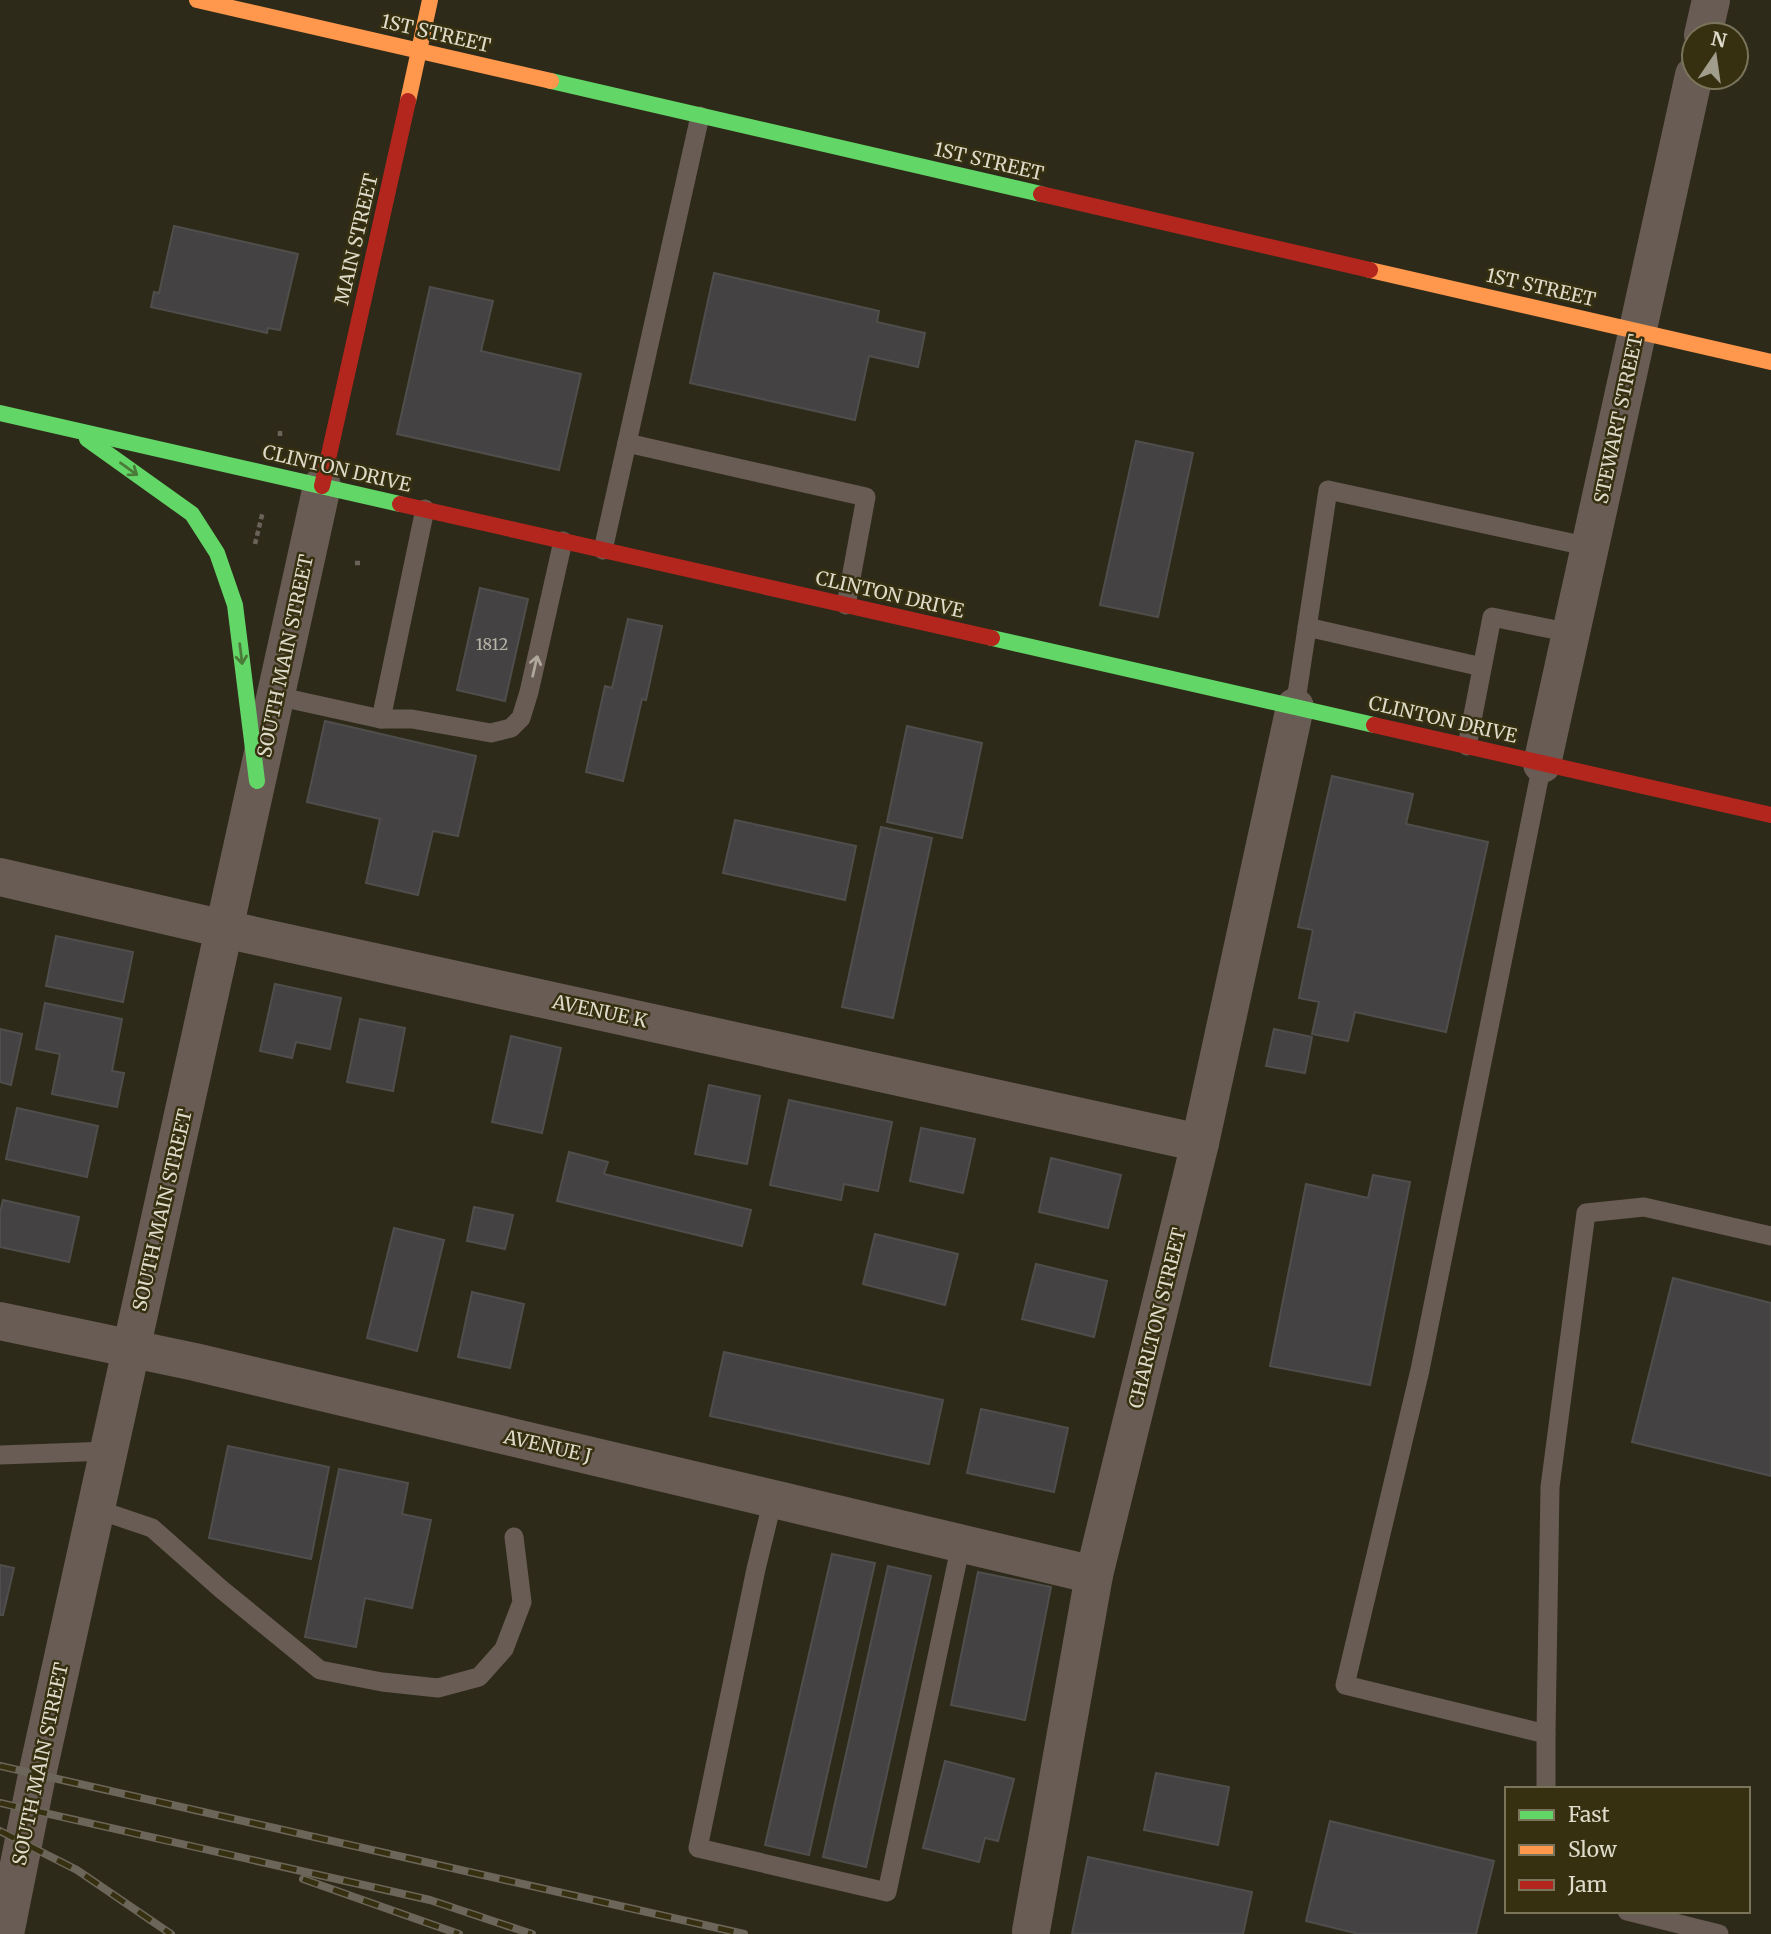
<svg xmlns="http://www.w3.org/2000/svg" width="1771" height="1934" font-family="Merriweather,serif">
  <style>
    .building { fill: #444243; stroke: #504e4c; stroke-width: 2 }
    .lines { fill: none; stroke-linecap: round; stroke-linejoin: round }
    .path { stroke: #6b635a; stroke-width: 4.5; stroke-dasharray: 5 3.5; stroke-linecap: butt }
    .lane { stroke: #695c54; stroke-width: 19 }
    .street { stroke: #695c54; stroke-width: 38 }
    .fast { stroke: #63d668; stroke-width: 16 }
    .slow { stroke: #ff974d; stroke-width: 16 }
    .jam { stroke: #b3261e; stroke-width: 16 }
    .rail-casing { stroke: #6c665a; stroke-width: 8 }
    .rail { stroke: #363011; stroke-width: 5; stroke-dasharray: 16; stroke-linecap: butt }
    .oneway { stroke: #4a7b38 }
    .oneway2 { stroke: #b0a89b }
    .labels { text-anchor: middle; stroke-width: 5; stroke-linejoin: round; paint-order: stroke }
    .number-label { font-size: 16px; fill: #b8b5a8 }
    .street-label { font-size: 19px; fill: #dfdbca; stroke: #363011 }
  </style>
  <rect width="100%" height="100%" fill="#2e2a19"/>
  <g class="building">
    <polygon points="174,226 298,254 280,330 268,328 267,333 151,307 154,292 159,293"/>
    <polygon points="714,273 879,311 877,322 925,333 918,367 869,356 855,420 690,383"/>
    <polygon points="430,287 493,301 481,351 581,374 559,470 397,434"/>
    <polygon points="1136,441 1193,453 1158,617 1100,605"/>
    <polygon points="480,588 528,599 505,701 457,690"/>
    <polygon points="628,619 662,626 646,700 642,699 623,781 586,772 605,686 612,688"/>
    <polygon points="325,721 476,756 458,836 433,831 418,895 366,883 380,819 307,802"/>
    <polygon points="907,726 982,743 962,838 887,822"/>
    <polygon points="1332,776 1413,794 1406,824 1488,842 1446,1032 1355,1012 1348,1041 1312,1034 1319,1002 1299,998 1313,930 1298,927"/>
    <polygon points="735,820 856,846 845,900 723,873"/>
    <polygon points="881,827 932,838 893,1018 842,1007"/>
    <polygon points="56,936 133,952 123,1002 46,986"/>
    <polygon points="275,984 341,998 330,1049 296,1042 292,1058 260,1051"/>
    <polygon points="45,1003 122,1019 112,1071 124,1073 117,1107 52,1094 60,1054 36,1049"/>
    <polygon points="360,1019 405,1028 393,1091 347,1082"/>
    <polygon points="0,1029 22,1034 11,1085 0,1082"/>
    <polygon points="1274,1029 1312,1037 1305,1073 1266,1066"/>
    <polygon points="511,1036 561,1048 542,1133 492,1122"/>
    <polygon points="709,1085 760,1096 747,1164 695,1154"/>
    <polygon points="789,1100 892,1122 878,1191 844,1184 841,1200 770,1185"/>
    <polygon points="17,1108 98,1126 87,1177 6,1159"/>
    <polygon points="921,1128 975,1139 963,1193 910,1181"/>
    <polygon points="569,1152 608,1162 604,1174 751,1210 742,1246 557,1201"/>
    <polygon points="1051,1158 1121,1175 1108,1228 1039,1212"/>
    <polygon points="1373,1175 1410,1182 1370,1385 1270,1366 1306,1184 1368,1198"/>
    <polygon points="3,1200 79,1217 69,1262 0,1247 0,1213"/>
    <polygon points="474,1207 513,1215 505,1249 467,1241"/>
    <polygon points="394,1228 444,1240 417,1351 367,1338"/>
    <polygon points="875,1234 958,1254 945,1305 863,1284"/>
    <polygon points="1036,1264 1107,1281 1094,1337 1022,1319"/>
    <polygon points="1673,1278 1771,1303 1771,1476 1632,1442"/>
    <polygon points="472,1292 524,1304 510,1368 458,1357"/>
    <polygon points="724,1352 943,1400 929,1464 710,1416"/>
    <polygon points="981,1409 1068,1428 1054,1492 967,1473"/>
    <polygon points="228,1446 329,1467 311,1559 209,1538"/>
    <polygon points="339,1469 408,1483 402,1514 431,1520 412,1608 365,1598 356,1647 305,1637"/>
    <polygon points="832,1554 875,1563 809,1855 765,1845"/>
    <polygon points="0,1565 14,1568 3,1615 0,1615"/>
    <polygon points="888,1566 931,1576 866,1867 823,1857"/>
    <polygon points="978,1572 1051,1587 1025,1720 951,1705"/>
    <polygon points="945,1761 1014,1779 998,1841 985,1838 979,1862 923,1848"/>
    <polygon points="1156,1773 1229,1787 1218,1845 1144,1830"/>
    <polygon points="1330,1821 1494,1861 1476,1934 1359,1934 1306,1921"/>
    <polygon points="1088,1857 1252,1892 1243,1934 1072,1934"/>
  </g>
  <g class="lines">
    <g class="path">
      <polyline points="280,436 280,428"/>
      <polyline points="255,544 263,511"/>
      <polyline points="355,563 361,563"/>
    </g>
    <g class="lane">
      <polyline points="627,443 866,497 846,605"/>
      <polyline points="425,509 381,719 412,719 491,733 511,728 521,718 529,692 563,541"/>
      <polyline points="603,550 700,116"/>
      <polyline points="1307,627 1482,667"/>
      <polyline points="276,696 381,719"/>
      <polyline points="1295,707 1328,490 1590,547"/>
      <polyline points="1467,746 1492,617 1571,633"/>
      <polyline points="1542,764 1420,1370 1345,1685 1546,1734 1546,1789"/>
      <polyline points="0,1455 109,1451"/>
      <polyline points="773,1499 756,1569 698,1848 887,1892 961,1544"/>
      <polyline points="96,1509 152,1528 221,1589 320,1670 382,1682 438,1688 479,1677 504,1649 522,1602 514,1537"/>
      <polyline points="1546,1734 1550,1487 1586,1213 1644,1207 1771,1236"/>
      <polyline points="1627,1911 1719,1934"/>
    </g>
    <g class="street">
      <polyline points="1703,35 1711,0"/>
      <polyline points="1542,764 1694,75"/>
      <polyline points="0,877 224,929 1200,1143"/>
      <polyline points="0,1321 195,1362 1094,1575"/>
      <polyline points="1031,1931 1094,1575 1200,1143 1295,707"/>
      <polyline points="5,1934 37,1775 322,486"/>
    </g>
    <g class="fast">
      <polyline points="551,81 1041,194"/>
      <polyline points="0,413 400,504"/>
      <polyline points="87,439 192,514 217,553 235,605 257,781"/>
      <polyline points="992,638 1374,725"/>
    </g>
    <g class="slow">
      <polyline points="197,0 551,81"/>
      <polyline points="408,101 430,0"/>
      <polyline points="1370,270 1771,362"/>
    </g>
    <g class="jam">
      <polyline points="1041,194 1370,270"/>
      <polyline points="322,486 408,101"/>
      <polyline points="400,504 992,638"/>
      <polyline points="1374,725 1771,815"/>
    </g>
    <defs>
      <g id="rail">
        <polyline points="0,1766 744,1934"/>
        <polyline points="0,1803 430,1900 532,1934"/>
        <polyline points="0,1831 77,1870 171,1934"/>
        <polyline points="303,1879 459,1934"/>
      </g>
    </defs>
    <use href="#rail" class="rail-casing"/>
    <use href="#rail" class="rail"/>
  </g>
  <defs><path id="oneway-shaft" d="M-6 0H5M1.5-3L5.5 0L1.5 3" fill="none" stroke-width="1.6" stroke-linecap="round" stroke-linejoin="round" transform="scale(1.75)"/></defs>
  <g class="oneway">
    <use href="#oneway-shaft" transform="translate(129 469) rotate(36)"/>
    <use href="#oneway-shaft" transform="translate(241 654) rotate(83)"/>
  </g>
  <use class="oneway2" href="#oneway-shaft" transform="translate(535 666) rotate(-77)"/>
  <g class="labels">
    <g class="number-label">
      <text x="492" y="650">1812</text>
    </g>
    <g class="street-label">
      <text transform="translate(436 33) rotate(13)" y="7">1ST STREET</text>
      <text transform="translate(989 161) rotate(13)" y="7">1ST STREET</text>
      <text transform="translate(356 239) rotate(-77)" y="7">MAIN STREET</text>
      <text transform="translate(1541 287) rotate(13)" y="7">1ST STREET</text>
      <text transform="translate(1618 419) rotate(-78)" y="7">STEWART STREET</text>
      <text transform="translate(337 468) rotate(13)" y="7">CLINTON DRIVE</text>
      <text transform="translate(890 594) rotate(13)" y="7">CLINTON DRIVE</text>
      <text transform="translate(285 656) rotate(-78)" y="7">SOUTH MAIN STREET</text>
      <text transform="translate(1443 719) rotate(13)" y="7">CLINTON DRIVE</text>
      <text transform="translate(600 1011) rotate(12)" y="7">AVENUE K</text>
      <text transform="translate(162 1210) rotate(-77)" y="7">SOUTH MAIN STREET</text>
      <text transform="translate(1157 1318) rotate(-76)" y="7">CHARLTON STREET</text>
      <text transform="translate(548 1446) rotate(13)" y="7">AVENUE J</text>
      <text transform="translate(40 1764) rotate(-78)" y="7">SOUTH MAIN STREET</text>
    </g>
  </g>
  <rect x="1505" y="1787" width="245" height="126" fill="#363011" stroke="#7a745b" stroke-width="2"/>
  <rect x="1519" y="1810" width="35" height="10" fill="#63d668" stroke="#7a745b" stroke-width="2"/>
  <text x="1568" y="1822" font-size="21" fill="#dfdbca">Fast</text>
  <rect x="1519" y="1845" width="35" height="10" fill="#ff974d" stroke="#7a745b" stroke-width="2"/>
  <text x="1568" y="1857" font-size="21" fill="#dfdbca">Slow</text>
  <rect x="1519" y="1880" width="35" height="10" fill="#b3261e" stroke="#7a745b" stroke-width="2"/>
  <text x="1568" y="1892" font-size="21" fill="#dfdbca">Jam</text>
  <g transform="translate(1715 56) rotate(13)"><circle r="33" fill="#363011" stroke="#7a745b" stroke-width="2"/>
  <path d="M0-5L12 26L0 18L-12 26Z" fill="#a19d8c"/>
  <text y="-10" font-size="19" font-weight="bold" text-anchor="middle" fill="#dfdbca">N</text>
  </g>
</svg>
